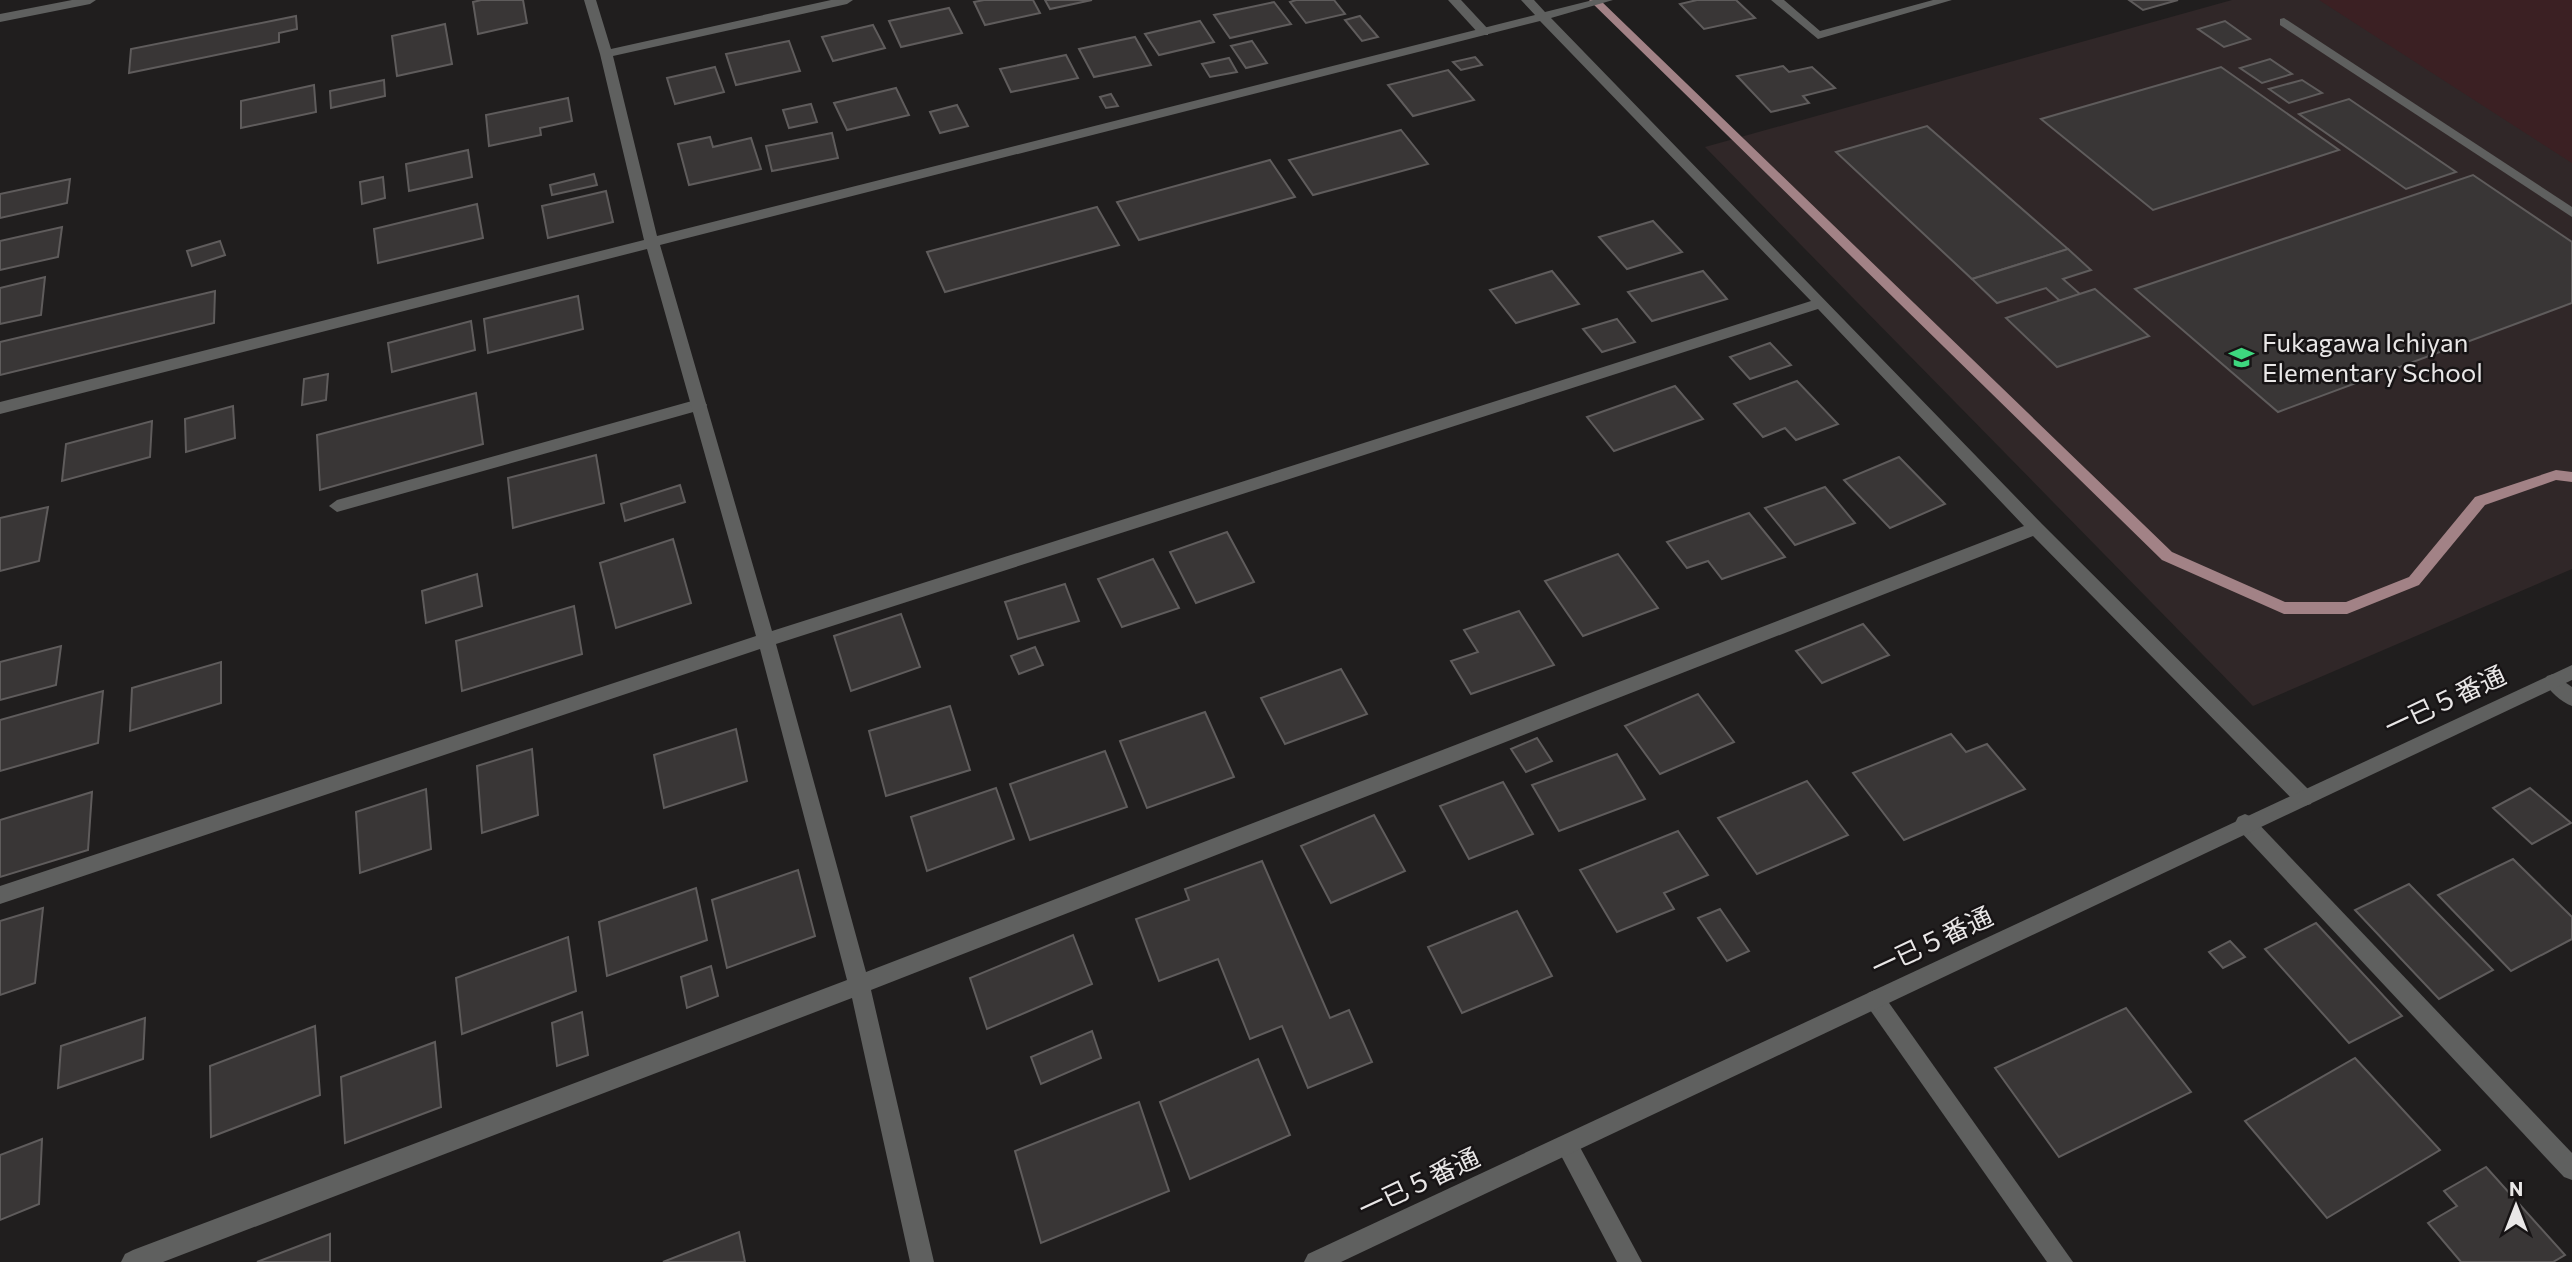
<svg xmlns="http://www.w3.org/2000/svg" width="2572" height="1262" font-family="Commissioner,'Noto Sans JP',sans-serif">
  <style>
    .built { fill: #302728 }
    .green { fill: #3b2023 }
    .lines { fill: none; stroke-linecap: round; stroke-linejoin: round }
    .stream { fill: #a28286; fill-rule: evenodd }
    .building { fill: #393636; stroke: #5f5c5c; stroke-width: 2 }
    .service { fill: #5f605f; fill-rule: evenodd }
    .minor { fill: #5f605f; fill-rule: evenodd }
    .tertiary { fill: #5f605f; fill-rule: evenodd }
    .labels { text-anchor: middle; stroke-width: 5; stroke-linejoin: round; paint-order: stroke }
    .poi-label { font-size: 26px; fill: #e9e7e7; stroke: #171415; text-anchor: start }
    .street-label { font-size: 26px; fill: #e9e7e7; stroke: #171415 }
  </style>
  <rect width="100%" height="100%" fill="#201e1e"/>
  <polygon class="built" points="2232,0 2572,0 2572,569 2253,706 1705,147"/>
  <polygon class="green" points="2319,0 2572,0 2572,163"/>
  <g class="lines">
    <polygon class="stream" points="1589,0 1600,0 2172,552 2285,602 2346,602 2409,577 2475,497 2556,470 2572,472 2572,482 2556,480 2485,505 2419,585 2347,614 2284,614 2162,560"/>
  </g>
  <g class="building">
    <polygon points="481,0 523,0 527,23 478,34 473,2"/>
    <polygon points="984,0 1033,0 1040,13 985,25 974,2"/>
    <polygon points="1045,0 1092,0 1050,9"/>
    <polygon points="1296,0 1334,0 1345,14 1306,23 1290,2"/>
    <polygon points="1697,0 1736,0 1755,18 1704,29 1680,4"/>
    <polygon points="2129,0 2178,0 2143,10"/>
    <polygon points="1274,2 1291,24 1230,38 1214,15"/>
    <polygon points="949,8 962,33 901,47 889,21"/>
    <polygon points="296,16 297,29 279,33 279,42 129,73 131,49"/>
    <polygon points="1360,16 1378,37 1362,41 1345,20"/>
    <polygon points="1200,21 1214,42 1159,55 1145,34"/>
    <polygon points="2225,21 2250,39 2224,47 2198,29"/>
    <polygon points="445,24 452,64 397,76 392,36"/>
    <polygon points="873,25 885,48 833,61 822,37"/>
    <polygon points="1135,37 1151,65 1094,77 1079,49"/>
    <polygon points="789,41 800,71 736,85 726,54"/>
    <polygon points="1252,41 1267,63 1246,68 1231,46"/>
    <polygon points="1066,55 1078,78 1011,92 1000,69"/>
    <polygon points="1475,57 1482,65 1461,70 1453,62"/>
    <polygon points="1229,58 1237,72 1210,77 1202,64"/>
    <polygon points="2270,59 2292,74 2262,83 2240,68"/>
    <polygon points="1783,66 1789,72 1812,67 1835,88 1803,96 1809,103 1771,112 1737,76"/>
    <polygon points="715,67 724,92 675,104 667,78"/>
    <polygon points="2221,67 2339,150 2153,210 2041,119"/>
    <polygon points="1448,70 1474,100 1413,116 1388,85"/>
    <polygon points="384,80 385,96 331,108 330,91"/>
    <polygon points="2302,80 2322,93 2289,103 2269,89"/>
    <polygon points="314,85 316,112 241,128 241,101"/>
    <polygon points="896,88 909,115 847,130 834,103"/>
    <polygon points="1111,94 1118,106 1106,108 1100,97"/>
    <polygon points="568,98 572,121 540,128 541,135 489,146 486,115"/>
    <polygon points="2349,99 2456,172 2406,189 2299,114"/>
    <polygon points="811,104 817,122 789,128 783,110"/>
    <polygon points="957,105 968,126 940,133 930,112"/>
    <polygon points="1927,126 2068,249 1972,279 1836,152"/>
    <polygon points="1401,130 1428,164 1313,195 1289,160"/>
    <polygon points="832,133 838,158 772,171 766,146"/>
    <polygon points="710,137 713,147 751,138 761,169 689,185 678,144"/>
    <polygon points="468,150 472,177 409,191 406,164"/>
    <polygon points="1270,160 1295,197 1139,240 1117,202"/>
    <polygon points="594,174 597,185 552,195 550,185"/>
    <polygon points="2473,175 2572,242 2572,303 2278,412 2135,289"/>
    <polygon points="383,177 385,198 362,204 360,182"/>
    <polygon points="70,179 67,203 0,218 0,194"/>
    <polygon points="606,191 613,222 548,238 542,206"/>
    <polygon points="477,204 483,238 378,263 374,229"/>
    <polygon points="1097,207 1119,245 945,292 927,252"/>
    <polygon points="1653,221 1682,252 1627,269 1599,237"/>
    <polygon points="62,227 58,257 0,270 0,241"/>
    <polygon points="220,241 225,255 192,266 187,251"/>
    <polygon points="2068,249 2091,270 2063,279 2080,294 2060,301 2046,288 1997,303 1972,279"/>
    <polygon points="1552,271 1579,304 1516,323 1490,290"/>
    <polygon points="1703,271 1727,299 1652,321 1628,292"/>
    <polygon points="45,277 41,315 0,324 0,288"/>
    <polygon points="2095,289 2149,336 2057,367 2006,318"/>
    <polygon points="215,291 214,323 0,375 0,342"/>
    <polygon points="578,296 583,329 488,353 484,319"/>
    <polygon points="1617,319 1635,342 1602,352 1583,329"/>
    <polygon points="471,321 475,350 392,372 388,343"/>
    <polygon points="1770,343 1791,365 1750,379 1730,357"/>
    <polygon points="328,374 326,400 302,405 304,379"/>
    <polygon points="1797,381 1838,424 1796,440 1785,428 1763,437 1734,404"/>
    <polygon points="1675,386 1703,419 1614,451 1587,417"/>
    <polygon points="476,393 483,444 320,490 317,435"/>
    <polygon points="233,406 235,438 186,452 185,419"/>
    <polygon points="152,421 150,457 62,481 66,444"/>
    <polygon points="596,455 604,503 513,528 508,478"/>
    <polygon points="1899,457 1945,504 1890,528 1844,480"/>
    <polygon points="680,485 685,502 625,521 621,504"/>
    <polygon points="1825,487 1855,523 1795,545 1765,508"/>
    <polygon points="48,507 39,561 0,571 0,518"/>
    <polygon points="1749,513 1785,557 1722,579 1708,561 1687,568 1667,542"/>
    <polygon points="1227,532 1254,582 1196,603 1170,552"/>
    <polygon points="673,539 691,603 616,628 600,563"/>
    <polygon points="1618,554 1658,608 1583,636 1545,581"/>
    <polygon points="1153,559 1179,608 1122,627 1098,579"/>
    <polygon points="477,574 482,606 426,623 422,591"/>
    <polygon points="1065,584 1079,621 1018,639 1005,602"/>
    <polygon points="574,606 582,654 462,691 456,641"/>
    <polygon points="1519,611 1554,665 1471,694 1451,661 1478,652 1464,630"/>
    <polygon points="901,614 920,667 851,691 834,636"/>
    <polygon points="1863,624 1889,655 1822,683 1796,651"/>
    <polygon points="61,646 56,685 0,700 0,662"/>
    <polygon points="1035,647 1043,665 1019,674 1011,656"/>
    <polygon points="221,662 221,703 130,731 132,688"/>
    <polygon points="1341,669 1367,714 1285,744 1261,698"/>
    <polygon points="103,691 98,743 0,771 0,720"/>
    <polygon points="1698,694 1734,742 1660,774 1625,726"/>
    <polygon points="950,706 970,770 886,796 869,731"/>
    <polygon points="1205,712 1234,777 1147,808 1120,741"/>
    <polygon points="736,729 747,781 664,808 654,755"/>
    <polygon points="1951,734 1966,752 1987,744 2025,789 1904,840 1853,773"/>
    <polygon points="1537,738 1552,761 1526,772 1511,749"/>
    <polygon points="532,749 538,815 482,833 477,766"/>
    <polygon points="1105,751 1127,807 1030,840 1010,784"/>
    <polygon points="1617,754 1645,799 1559,831 1532,785"/>
    <polygon points="1807,781 1848,835 1757,874 1718,818"/>
    <polygon points="1503,782 1533,834 1469,859 1440,806"/>
    <polygon points="996,788 1014,839 927,871 911,817"/>
    <polygon points="2530,788 2571,823 2532,844 2493,808"/>
    <polygon points="426,789 431,849 360,873 356,812"/>
    <polygon points="92,792 88,850 0,877 0,820"/>
    <polygon points="1374,815 1405,871 1331,903 1301,846"/>
    <polygon points="1678,831 1708,875 1664,893 1674,909 1617,932 1580,870"/>
    <polygon points="2513,859 2572,917 2572,939 2511,971 2438,895"/>
    <polygon points="1262,861 1330,1018 1349,1010 1372,1062 1308,1088 1282,1026 1250,1039 1218,959 1159,981 1136,919 1189,900 1185,889"/>
    <polygon points="798,870 815,936 727,968 712,900"/>
    <polygon points="2409,884 2493,970 2439,999 2355,910"/>
    <polygon points="696,888 707,940 607,976 599,922"/>
    <polygon points="43,908 35,983 0,995 0,921"/>
    <polygon points="1720,909 1749,951 1727,961 1698,918"/>
    <polygon points="1517,911 1552,976 1462,1013 1428,947"/>
    <polygon points="2316,923 2402,1016 2349,1043 2265,949"/>
    <polygon points="1073,935 1092,984 987,1029 970,978"/>
    <polygon points="568,937 576,991 462,1034 456,978"/>
    <polygon points="2230,941 2245,957 2223,968 2209,952"/>
    <polygon points="711,966 718,996 687,1008 681,977"/>
    <polygon points="2126,1008 2191,1092 2059,1157 1995,1068"/>
    <polygon points="582,1012 588,1055 557,1066 552,1023"/>
    <polygon points="145,1018 143,1059 58,1088 61,1046"/>
    <polygon points="315,1026 320,1095 211,1137 210,1066"/>
    <polygon points="1092,1031 1101,1058 1041,1084 1031,1057"/>
    <polygon points="435,1042 441,1107 345,1143 341,1077"/>
    <polygon points="2355,1058 2440,1150 2327,1218 2245,1121"/>
    <polygon points="1258,1059 1290,1135 1190,1179 1160,1102"/>
    <polygon points="1139,1102 1169,1191 1041,1243 1015,1151"/>
    <polygon points="42,1139 39,1204 0,1220 0,1155"/>
    <polygon points="2486,1167 2565,1255 2553,1262 2461,1262 2428,1223 2457,1206 2444,1191"/>
    <polygon points="739,1232 745,1262 663,1262"/>
    <polygon points="330,1234 330,1262 257,1262"/>
  </g>
  <g class="lines">
    <g class="service">
      <polygon points="1448,0 1461,0 1488,29 1488,35 1480,35"/>
      <polygon points="2284,18 2572,207 2572,217 2280,25 2280,19"/>
      <polygon points="699,399 704,401 707,405 704,409 337,512 329,506 337,500"/>
    </g>
    <g class="minor">
      <polygon points="72,0 96,0 90,4 0,22 0,14"/>
      <path d="M584,0H596L611,49L831,0H853L847,4L613,56L657,236L1535,15L1521,0H1534L1545,12L1593,0H1613L1551,18L2042,524L2311,792L2313,798L2311,804L2304,806L2297,804L2033,536L871,990L934,1262H910L852,998L163,1262H121L125,1254L133,1250L847,980L760,649L0,904V886L756,636L647,249L0,414V402L644,240L600,54ZM1540,21L1811,301L772,631L660,245ZM1818,309L2024,526L866,972L776,644Z"/>
      <polygon points="1771,0 1784,0 1820,31 1933,0 1952,0 1818,39"/>
      <path d="M2553,674L2572,687V706C2561,702 2549,691 2544,681L2547,676Z"/>
      <polygon points="2245,814 2252,817 2572,1153 2572,1180 2564,1177 2238,829 2235,823 2238,817"/>
      <polygon points="1875,990 1882,993 2073,1262 2047,1262 1868,1007 1865,1000 1868,993"/>
      <polygon points="1567,1135 1575,1138 1642,1262 1617,1262 1556,1146 1559,1138"/>
    </g>
    <polygon class="tertiary" points="2572,665 2572,680 1341,1262 1304,1262 1308,1254"/>
  </g>
  <defs>
    <symbol id="school-bare" viewBox="-9 -9 18 18"><path d="M0-5L7-2L0 1L-7-2ZM-4 1L0 2.5L4 1V4Q0 6-4 4Z" fill="#3dd77e" stroke="#171415" stroke-width="2.5" paint-order="stroke"/></symbol>
  </defs>
  <g fill-rule="evenodd">
    <use href="#school-bare" x="2224" y="340" width="35" height="35"/>
  </g>
  <g class="labels">
    <g class="poi-label">
      <text x="2262" y="352">Fukagawa Ichiyan<tspan x="2262" dy="30">Elementary School</tspan></text>
    </g>
    <g class="street-label">
      <text transform="translate(2445 701) rotate(-25)" y="9">一已５番通</text>
      <text transform="translate(1932 942) rotate(-25)" y="9">一已５番通</text>
      <text transform="translate(1419 1183) rotate(-25)" y="9">一已５番通</text>
    </g>
  </g>
  <g transform="translate(2516 1206)" stroke="#171415" stroke-width="5" paint-order="stroke">
  <path d="M0-5L12 26L0 18L-12 26Z" fill="#e9e7e7"/>
  <text y="-10" font-size="19" font-weight="bold" text-anchor="middle" fill="#e9e7e7">N</text>
  </g>
</svg>
